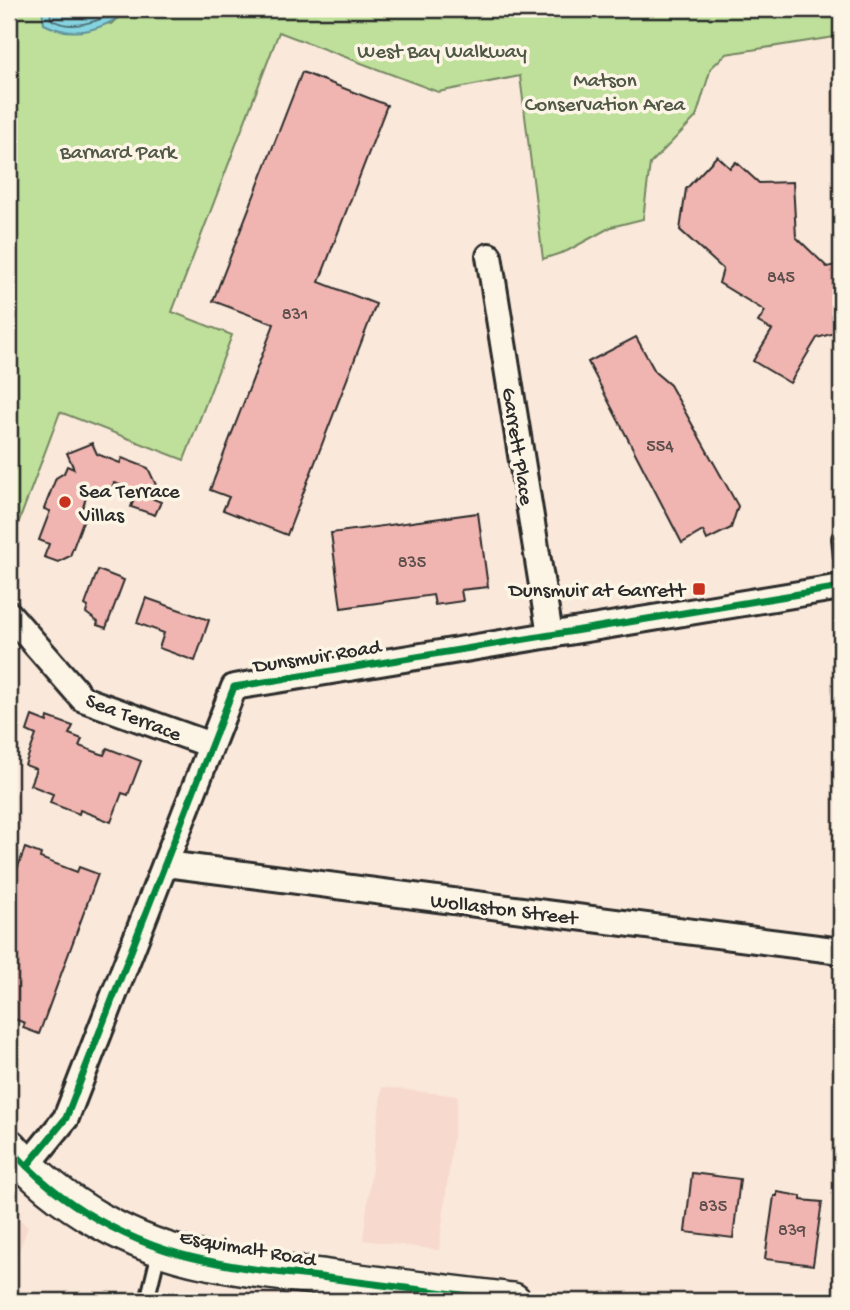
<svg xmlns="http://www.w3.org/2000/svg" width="850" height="1310" font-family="'Gochi Hand',sans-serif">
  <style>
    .built { fill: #f7d9cd }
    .green { fill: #bee09a; stroke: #748662; stroke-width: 2 }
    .water { fill: #85d4e1; stroke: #619098; stroke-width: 2 }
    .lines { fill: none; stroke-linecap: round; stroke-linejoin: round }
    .shore { stroke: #4f6f74; stroke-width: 2 }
    .building { fill: #f0b5b0; stroke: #2b2b2b; stroke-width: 2 }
    .lane-casing { stroke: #2b2b2b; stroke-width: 18 }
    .street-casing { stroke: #2b2b2b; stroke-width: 30 }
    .secondary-casing { stroke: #2b2b2b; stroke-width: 40 }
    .lane { stroke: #fcf5e5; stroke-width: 12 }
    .street { stroke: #fcf5e5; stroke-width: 24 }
    .secondary { stroke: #fcf5e5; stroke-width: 35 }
    .cycleway-casing { stroke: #fcf5e5; stroke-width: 11 }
    .cycleway { stroke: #00873e; stroke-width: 7 }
    .poi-dot { fill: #c8321e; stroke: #fcf5e5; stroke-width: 2.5 }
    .labels { text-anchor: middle; stroke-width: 7; stroke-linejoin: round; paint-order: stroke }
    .number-label { font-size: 18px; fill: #5c4e4c }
    .park-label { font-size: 21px; fill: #505847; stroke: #fcf5e5 }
    .street-label { font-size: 21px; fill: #2b2b2b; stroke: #fcf5e5 }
    .poi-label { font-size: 21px; fill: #2b2b2b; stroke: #fcf5e5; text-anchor: start }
  </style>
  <rect width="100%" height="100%" fill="#fae8da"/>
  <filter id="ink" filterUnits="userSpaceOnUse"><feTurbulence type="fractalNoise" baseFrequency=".0143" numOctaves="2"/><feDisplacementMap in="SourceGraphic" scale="14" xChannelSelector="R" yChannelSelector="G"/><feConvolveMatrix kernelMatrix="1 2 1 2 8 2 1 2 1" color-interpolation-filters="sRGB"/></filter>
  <g filter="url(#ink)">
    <g class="built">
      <polygon points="382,1087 458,1096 439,1250 363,1240"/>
      <polygon points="9,1211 28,1227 9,1277"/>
    </g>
    <polygon class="green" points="9,9 42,9 111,24 131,9 841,9 841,36 726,54 711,68 696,117 650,164 643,219 611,227 567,251 543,259 520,76 438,92 279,32 172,312 232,335 184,460 60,412 9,548"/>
    <path class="water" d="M42,9H131C106,28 75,40 44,24Z"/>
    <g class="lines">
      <path class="shore" d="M50,9L51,19C69,32 103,21 119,9"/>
    </g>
    <g class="building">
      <polygon points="302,72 387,105 319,282 376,304 287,535 223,510 229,497 210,490 274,324 213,301"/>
      <polygon points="717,156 730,168 736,162 759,183 793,182 796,237 827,267 841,264 841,331 817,338 790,383 753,361 772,330 758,322 765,311 719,283 723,269 680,230 686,189"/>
      <polygon points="636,337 656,373 670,385 738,506 731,528 707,540 703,531 682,543 588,362"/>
      <polygon points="92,443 97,454 120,463 122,458 148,468 156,485 151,498 161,502 155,515 131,507 137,491 114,483 109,495 88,490 82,511 86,513 70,556 58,562 44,557 49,544 39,540 50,511 44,509 56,478 64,473 67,466 74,469 67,453"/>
      <polygon points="478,513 488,587 461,590 463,601 435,605 433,595 341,608 331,533"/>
      <polygon points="98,570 124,580 106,628 97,625 98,622 86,613 88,607 85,605"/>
      <polygon points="146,598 209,620 195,661 159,648 164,633 137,623"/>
      <polygon points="32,716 47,722 48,717 73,726 69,734 82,739 79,746 104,755 107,748 141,761 128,795 122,793 111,822 80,810 79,814 50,803 53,794 30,785 36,769 25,765 36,735 27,731"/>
      <polygon points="25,848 41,854 40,858 77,872 79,867 98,874 39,1034 23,1028 25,1023 9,1017 9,891"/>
      <polygon points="692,1173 740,1179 733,1238 685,1232"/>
      <polygon points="836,1186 841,1186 841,1223"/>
      <polygon points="777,1192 801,1196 801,1200 822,1202 813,1265 765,1259 774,1196 777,1196"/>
    </g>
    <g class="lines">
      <defs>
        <g id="lane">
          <polyline points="841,534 839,538 841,557"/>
          <polyline points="147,1301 160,1248"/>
        </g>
        <g id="street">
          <polyline points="489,256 550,635"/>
          <polyline points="9,614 83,699 211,745"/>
          <polyline points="166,864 841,951"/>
          <polyline points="27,1166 66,1118 234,687 841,587"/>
        </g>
        <path id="secondary" d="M9,1147C59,1205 132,1246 208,1261C247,1270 288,1273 328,1278C390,1286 451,1294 513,1301"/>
      </defs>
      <use href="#lane" class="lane-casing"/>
      <use href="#street" class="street-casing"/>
      <use href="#secondary" class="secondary-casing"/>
      <use href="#lane" class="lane"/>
      <use href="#street" class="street"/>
      <use href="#secondary" class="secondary"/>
      <defs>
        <g id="cycleway">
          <path d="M9,1147C59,1205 132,1246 208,1261C247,1270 288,1273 328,1278C390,1286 451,1294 513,1301"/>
          <polyline points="27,1166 66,1118 234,687 841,587"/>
        </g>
      </defs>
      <use href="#cycleway" class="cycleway-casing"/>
      <use href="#cycleway" class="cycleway"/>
    </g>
  </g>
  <g class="poi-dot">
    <circle cx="65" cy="502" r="7"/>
    <rect x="692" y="582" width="14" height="14" rx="3.5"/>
  </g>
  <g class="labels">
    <g class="number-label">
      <text x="781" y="282">845</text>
      <text x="295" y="319">831</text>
      <text x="660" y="451">554</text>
      <text x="412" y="567">835</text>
      <text x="713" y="1211">835</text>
      <text x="792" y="1235">839</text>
    </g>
    <g class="park-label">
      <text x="442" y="57">West Bay Walkway</text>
      <text x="605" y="86">Matson<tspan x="605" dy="24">Conservation Area</tspan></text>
      <text x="118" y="158">Barnard Park</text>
    </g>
    <g class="street-label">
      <text transform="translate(519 446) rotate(81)" y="7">Garrett Place</text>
      <text transform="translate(317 655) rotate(-9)" y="7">Dunsmuir Road</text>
      <text transform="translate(134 716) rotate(21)" y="7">Sea Terrace</text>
      <text transform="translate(504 908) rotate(7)" y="7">Wollaston Street</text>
      <text transform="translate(248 1247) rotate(10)" y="7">Esquimalt Road</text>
    </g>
    <g class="poi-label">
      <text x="79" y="497">Sea Terrace<tspan x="79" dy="24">Villas</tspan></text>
      <text x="685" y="596" text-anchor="end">Dunsmuir at Garrett</text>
    </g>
  </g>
  <rect width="850" height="1310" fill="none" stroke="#fcf5e5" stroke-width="35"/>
  <rect x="18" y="18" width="815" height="1275" fill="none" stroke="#2b2b2b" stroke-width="2.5" filter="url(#ink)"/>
</svg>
